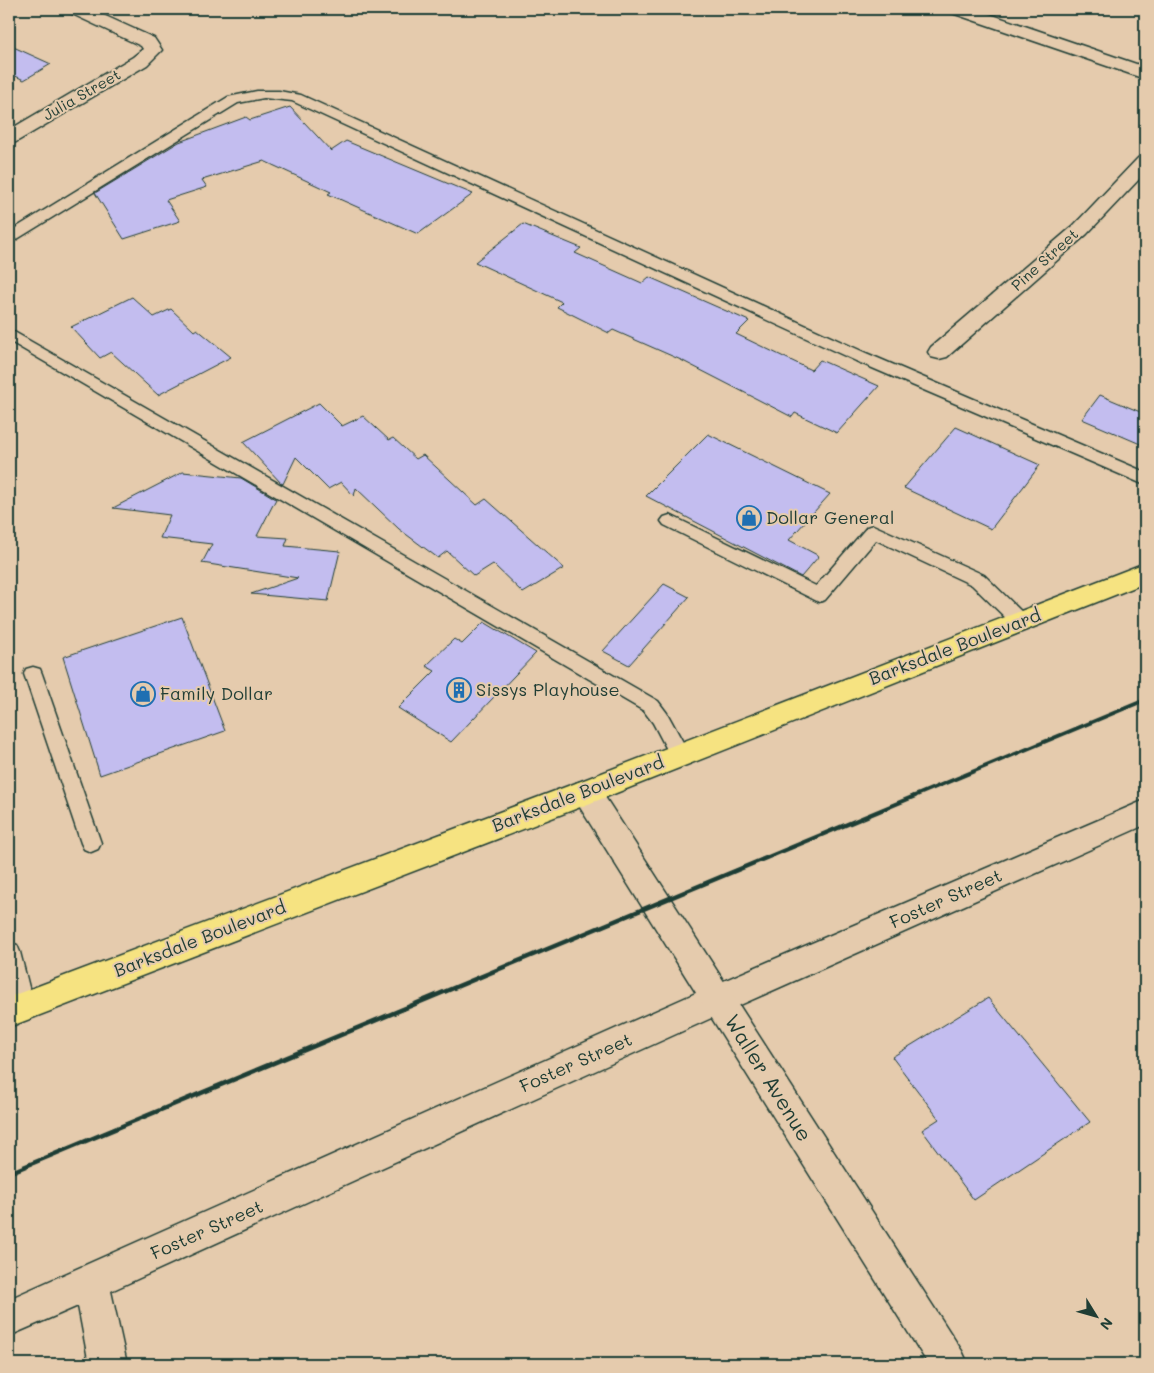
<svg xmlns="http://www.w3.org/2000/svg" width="1154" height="1373" font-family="Mali,sans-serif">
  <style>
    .building { fill: #c3bdef; stroke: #1f3d34 }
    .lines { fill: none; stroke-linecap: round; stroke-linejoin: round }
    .lane-casing { stroke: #1f3d34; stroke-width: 3 }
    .street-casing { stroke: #1f3d34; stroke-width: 3 }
    .secondary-casing { stroke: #1f3d34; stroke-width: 3 }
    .primary-casing { stroke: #1f3d34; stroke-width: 3 }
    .lane { fill: #e5cbad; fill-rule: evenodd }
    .street { fill: #e5cbad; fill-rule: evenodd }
    .secondary { fill: #e5cbad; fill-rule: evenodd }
    .primary { fill: #f6e381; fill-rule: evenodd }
    .rail-far1 { stroke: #1f3d34; stroke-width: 4 }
    .rail { stroke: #1f3d34; stroke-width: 4.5 }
    .labels { text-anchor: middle; stroke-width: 4; stroke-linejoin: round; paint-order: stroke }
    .far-street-label { font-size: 15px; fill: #1f3d34; stroke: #e5cbad }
    .poi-label { font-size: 18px; fill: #1f3d34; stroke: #e5cbad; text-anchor: start }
    .street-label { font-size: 18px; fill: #1f3d34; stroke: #e5cbad }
    .near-street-label { font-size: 21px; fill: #1f3d34; stroke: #e5cbad }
  </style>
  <rect width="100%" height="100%" fill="#e5cbad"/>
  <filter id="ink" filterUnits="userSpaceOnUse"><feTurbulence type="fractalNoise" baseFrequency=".02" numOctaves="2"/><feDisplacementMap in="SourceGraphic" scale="10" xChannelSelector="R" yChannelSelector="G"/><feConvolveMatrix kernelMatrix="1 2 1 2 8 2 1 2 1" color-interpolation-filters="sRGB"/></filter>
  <g filter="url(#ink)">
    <g class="building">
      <polygon points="9,45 51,64 24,80 9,73"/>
      <polygon points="290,107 331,151 346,141 473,194 418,234 328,194 331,192 264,161 202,180 207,187 166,200 180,221 124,239 95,193 179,142 246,117 250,120"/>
      <polygon points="523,224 581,248 575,253 642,283 649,277 749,321 736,334 811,370 820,360 879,386 837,433 795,413 792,417 681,360 613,330 609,333 557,307 562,302 475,262"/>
      <polygon points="132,297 154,317 171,309 194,331 197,329 231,357 158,395 111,352 100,358 71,327"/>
      <polygon points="1100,395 1145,414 1145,446 1082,419"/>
      <polygon points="319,403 342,426 363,416 389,440 393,438 416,459 423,455 477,505 486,499 564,568 523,593 493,564 474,576 447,551 438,558 399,529 356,488 354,496 341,482 328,489 296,457 283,484 281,483 243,442"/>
      <polygon points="956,427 1040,465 991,529 904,488"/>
      <polygon points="708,434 830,494 789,540 819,556 801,577 646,496"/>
      <polygon points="183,472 241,478 276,499 257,536 288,538 285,546 340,551 328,601 251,594 298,578 202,563 212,544 160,538 170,515 113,508"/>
      <polygon points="664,584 689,597 629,665 603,651"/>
      <polygon points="182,617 225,731 100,775 63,657"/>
      <polygon points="484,622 536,653 451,742 398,708 435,671 426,666 454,639 462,644"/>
      <polygon points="988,998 1090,1122 974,1200 922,1130 939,1119 892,1057"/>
    </g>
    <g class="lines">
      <defs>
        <g id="lane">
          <polygon points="257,91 279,91 301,95 866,353 1145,472 1145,485 856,361 292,101 264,98 238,103 14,241 9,242 9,232 228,97"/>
          <polygon points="9,329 658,701 667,713 690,755 687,761 680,763 673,761 653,723 644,711 9,341"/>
          <polygon points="670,515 816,586 867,527 873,525 984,575 1027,617 1030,622 1027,627 1021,629 1015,627 972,585 876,540 825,600 819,602 664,525 661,521 664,517"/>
          <polygon points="33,667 40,669 42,674 101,843 98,849 91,852 84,849 81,843 24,674 26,669"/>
          <polygon points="9,942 17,945 20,952 34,1007 31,1014 23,1017 15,1014 9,994"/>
        </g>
        <g id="street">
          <polygon points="67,9 90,9 154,38 162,50 147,65 16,142 9,144 9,130 133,57 143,49 141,46 70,13"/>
          <polygon points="949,9 975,9 1145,67 1145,79 952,13"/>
          <polygon points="1145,156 1145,173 1087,234 947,357 939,359 931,357 928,352 931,347 1073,226 1138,158"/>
          <polygon points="1145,800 1145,825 729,1010 111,1291 127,1364 89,1364 78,1306 9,1336 9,1299 707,988"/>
        </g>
        <polygon id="secondary" points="586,780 596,783 962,1351 968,1364 928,1364 576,801 571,792 576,783"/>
        <polygon id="primary" points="1145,563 1145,583 596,801 9,1027 9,997 576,783"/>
      </defs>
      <use href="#lane" class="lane-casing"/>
      <use href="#street" class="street-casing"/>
      <use href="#secondary" class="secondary-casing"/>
      <use href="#primary" class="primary-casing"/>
      <use href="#lane" class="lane"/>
      <use href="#street" class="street"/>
      <use href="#secondary" class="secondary"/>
      <use href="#primary" class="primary"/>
      <polyline class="rail-far1" points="912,797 1145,700"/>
      <polyline class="rail" points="9,1173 915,796"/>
    </g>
  </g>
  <defs>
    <symbol id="shop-ring" viewBox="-11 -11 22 22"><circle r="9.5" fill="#e5cbad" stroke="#1f6fb2" stroke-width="1.5"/><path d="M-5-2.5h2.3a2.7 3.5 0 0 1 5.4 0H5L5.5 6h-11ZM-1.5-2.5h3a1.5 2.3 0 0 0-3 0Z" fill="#1f6fb2"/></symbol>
    <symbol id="building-ring" viewBox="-11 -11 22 22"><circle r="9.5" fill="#e5cbad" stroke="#1f6fb2" stroke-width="1.5"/><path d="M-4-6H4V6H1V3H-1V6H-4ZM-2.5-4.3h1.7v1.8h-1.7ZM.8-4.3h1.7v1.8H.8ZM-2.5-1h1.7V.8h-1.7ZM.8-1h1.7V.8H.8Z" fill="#1f6fb2"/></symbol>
  </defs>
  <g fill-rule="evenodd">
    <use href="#shop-ring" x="735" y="504" width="28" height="28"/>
    <use href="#building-ring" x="445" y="676" width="28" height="28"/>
    <use href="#shop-ring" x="129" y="680" width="28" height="28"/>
  </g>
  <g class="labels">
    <g class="far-street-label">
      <text transform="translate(82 95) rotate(-30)" y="5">Julia Street</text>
      <text transform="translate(1045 260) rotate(-42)" y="5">Pine Street</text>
    </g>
    <g class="poi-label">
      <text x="766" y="524">Dollar General</text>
      <text x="476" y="696">Sissys Playhouse</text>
      <text x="160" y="700">Family Dollar</text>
    </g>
    <g class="street-label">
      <text transform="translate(955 647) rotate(-21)" y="6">Barksdale Boulevard</text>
      <text transform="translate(578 794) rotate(-21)" y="6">Barksdale Boulevard</text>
      <text transform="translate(946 899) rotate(-24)" y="6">Foster Street</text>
      <text transform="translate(200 939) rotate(-21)" y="6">Barksdale Boulevard</text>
      <text transform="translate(576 1063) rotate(-24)" y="6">Foster Street</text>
      <text transform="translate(207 1230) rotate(-24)" y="6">Foster Street</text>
    </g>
    <g class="near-street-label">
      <text transform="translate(768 1078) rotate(58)" y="7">Waller Avenue</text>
    </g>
  </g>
  <rect width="1154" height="1373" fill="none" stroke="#e5cbad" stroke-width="30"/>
  <rect x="15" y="15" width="1124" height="1343" fill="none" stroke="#1f3d34" stroke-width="2" filter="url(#ink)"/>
  <g transform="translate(1096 1316) rotate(127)" stroke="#e5cbad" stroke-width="4" paint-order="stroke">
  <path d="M0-4L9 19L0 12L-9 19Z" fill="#1f3d34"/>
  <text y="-8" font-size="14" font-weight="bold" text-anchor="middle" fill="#1f3d34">N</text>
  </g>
</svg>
